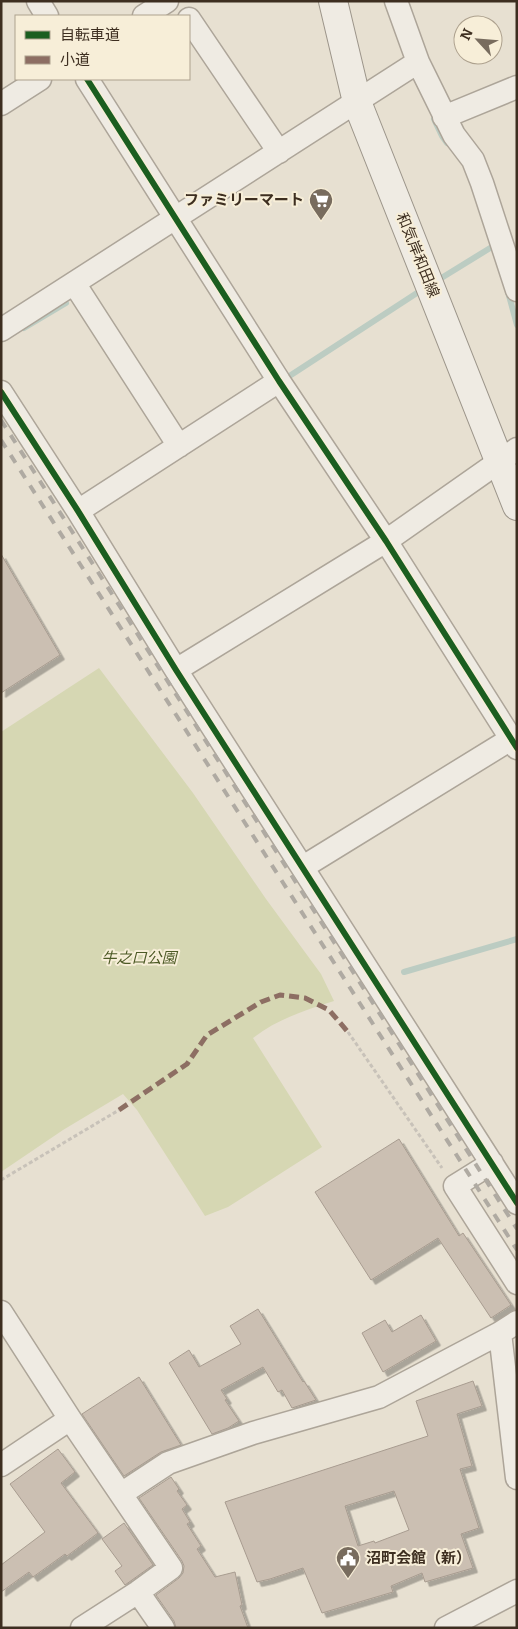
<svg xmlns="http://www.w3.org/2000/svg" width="518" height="1629" viewBox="0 0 518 1629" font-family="Bitter,'Noto Sans JP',serif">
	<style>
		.green { fill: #d6d7b3 }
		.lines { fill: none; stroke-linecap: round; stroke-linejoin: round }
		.stream { stroke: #bcccc2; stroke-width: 6 }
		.building { fill: #cbbfb2; stroke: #a89c90; fill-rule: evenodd; filter: url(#shadow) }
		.minor-casing { stroke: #ada599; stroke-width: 25 }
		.secondary-casing { stroke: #9c958a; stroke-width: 30 }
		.path { stroke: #c8c2b9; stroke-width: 3; stroke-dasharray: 4 2.5; stroke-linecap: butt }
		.minor { stroke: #efebe3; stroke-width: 22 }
		.secondary { stroke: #efebe3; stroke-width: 28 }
		.rail { stroke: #afaaa2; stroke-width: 4; stroke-dasharray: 9 9; stroke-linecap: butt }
		.quiet { stroke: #8d6e63; stroke-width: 5; stroke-dasharray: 10 5; stroke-linecap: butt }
		.cycleway-casing { stroke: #f7eed8; stroke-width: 9 }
		.cycleway { stroke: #1b5e20; stroke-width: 6 }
		.labels { text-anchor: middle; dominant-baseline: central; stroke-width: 4; stroke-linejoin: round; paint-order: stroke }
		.poi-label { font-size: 15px; font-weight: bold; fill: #3d2e20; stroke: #f7eed8; text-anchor: end }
		.street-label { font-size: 15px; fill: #3d2e20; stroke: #f7eed8 }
		.park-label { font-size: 15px; font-style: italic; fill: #4d5a26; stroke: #f7eed8 }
	</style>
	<defs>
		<filter id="shadow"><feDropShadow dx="4.5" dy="4.5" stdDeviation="0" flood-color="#0004"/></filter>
	</defs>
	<rect width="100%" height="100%" fill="#e7e0d1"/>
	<!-- green -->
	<path class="green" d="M99 668 193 793 266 899 321 974 334 1001C306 1010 277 1019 253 1038L322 1147 228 1207 205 1216 137 1110 123 1094 63 1130 1 1172V732Z"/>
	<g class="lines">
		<!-- stream -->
		<path class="stream" d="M434 119 442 136 447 143
			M443 277 495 245
			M508 292 517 325
			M24 328 66 303
			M291 375 420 291
			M404 972 517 939"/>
	</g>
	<!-- building -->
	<path class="building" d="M1 554 60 655 1 693Z
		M399 1139 459 1236 463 1233 511 1305 491 1318 438 1238 371 1280 315 1192Z
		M258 1309 303 1382 304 1381 316 1400 292 1408 282 1390 278 1392 263 1367 221 1390 227 1399 225 1400 239 1421 228 1428 212 1434 169 1363 189 1350 199 1367 241 1344 230 1326Z
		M421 1315 436 1341 383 1372 362 1333 385 1320 392 1332Z
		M139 1377 181 1445 161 1452 124 1476 82 1414Z
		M473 1381 482 1406 457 1414 472 1466 460 1469 479 1528 461 1534 473 1568 425 1582 422 1573 391 1586 393 1592 322 1613 303 1568 270 1579 257 1582 225 1502 428 1436 416 1401ZM394 1491 409 1530 375 1543 374 1541 358 1546 345 1506Z
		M58 1449 75 1472 61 1483 98 1533 67 1556 65 1554 33 1577 29 1572 1 1592V1565L45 1532 10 1484Z
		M171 1477 179 1489 177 1491 187 1505 182 1509 190 1522 187 1524 201 1546 197 1549 215 1577 235 1572 242 1605 240 1606 248 1628H176L174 1621 156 1595 179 1578 183 1573 184 1566 182 1561 139 1498Z
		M124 1523 153 1565 125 1585 115 1571 122 1566 102 1539Z"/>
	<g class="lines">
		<!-- minor casing -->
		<g class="minor-casing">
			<path id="minor" d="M38 1 47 16
				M396 1 418 62 454 135 473 160 482 183 517 290
				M144 16 167 1
				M189 19 279 152
				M87 79 279 381 386 541 517 748
				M1 104 40 79
				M444 117 517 87
				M74 283 179 446
				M1 330 418 62
				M1 392 78 511 176 670 517 1203
				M78 511 279 381
				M176 670 386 541 517 449
				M303 867 511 739
				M492 1163 455 1186 517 1283
				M1 1312 70 1419 171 1568 138 1592 82 1628
				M500 1333 517 1478
				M1 1465 70 1419
				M121 1494 168 1463 253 1433 379 1397 500 1333 517 1322
				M138 1592 163 1628
				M446 1628 517 1591"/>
		</g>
		<!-- secondary casing -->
		<g class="secondary-casing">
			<path id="secondary" d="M333 1 357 102 517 506"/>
		</g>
		<!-- path -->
		<path class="path" d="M348 1032 442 1168
			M1 1180 119 1110"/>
		<!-- minor -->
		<use href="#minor" class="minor"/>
		<!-- secondary -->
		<use href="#secondary" class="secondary"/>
		<!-- rail -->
		<path class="rail" d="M1 420 517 1229
			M1 440 517 1250"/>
		<!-- quiet -->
		<path class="quiet" d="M119 1110 187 1064 207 1035 261 1002 280 995 305 998 329 1010 348 1032"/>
		<!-- cycleway casing -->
		<g class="cycleway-casing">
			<path id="cycleway" d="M87 79 279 381 386 541 517 748
				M1 392 78 511 176 670 517 1203"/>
		</g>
		<!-- cycleway -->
		<use href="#cycleway" class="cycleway"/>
	</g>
	<!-- icons -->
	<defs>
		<g id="supermarket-pin" transform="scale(1.25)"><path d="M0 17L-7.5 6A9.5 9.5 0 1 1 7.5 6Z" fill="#786c5e" stroke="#f7eed8"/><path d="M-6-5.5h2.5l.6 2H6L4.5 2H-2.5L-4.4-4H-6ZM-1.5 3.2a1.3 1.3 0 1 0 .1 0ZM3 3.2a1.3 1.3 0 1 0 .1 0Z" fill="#fff"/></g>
		<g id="civic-pin" transform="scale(1.25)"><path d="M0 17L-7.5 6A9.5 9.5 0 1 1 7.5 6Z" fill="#786c5e" stroke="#f7eed8"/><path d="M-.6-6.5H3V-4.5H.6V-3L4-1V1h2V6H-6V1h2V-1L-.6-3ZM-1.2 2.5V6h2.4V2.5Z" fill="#fff"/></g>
	</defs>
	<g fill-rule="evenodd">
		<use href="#supermarket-pin" x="321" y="200"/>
		<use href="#civic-pin" x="348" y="1558"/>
	</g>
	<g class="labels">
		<!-- poi labels -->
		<g class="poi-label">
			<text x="304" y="200">ファミリーマート</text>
			<text x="366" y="1558" text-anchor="start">沼町会館（新）</text>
		</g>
		<!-- street labels -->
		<g class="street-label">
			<text transform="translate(418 255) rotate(68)">和気岸和田線</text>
		</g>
		<!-- park labels -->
		<g class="park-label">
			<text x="139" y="958">牛之口公園</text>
		</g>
	</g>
	<!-- border -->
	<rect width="518" height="1629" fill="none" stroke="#3d2e20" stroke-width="5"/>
	<!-- legend -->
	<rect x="15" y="15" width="175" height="65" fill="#f7eed8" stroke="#ada18e"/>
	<rect x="25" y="31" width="25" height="8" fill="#1b5e20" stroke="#ada18e"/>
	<text x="60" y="40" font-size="15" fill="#3d2e20">自転車道</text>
	<rect x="25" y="56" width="25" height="8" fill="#8d6e63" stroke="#ada18e"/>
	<text x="60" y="65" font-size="15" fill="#3d2e20">小道</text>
	<!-- north arrow -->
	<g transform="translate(478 40) rotate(296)"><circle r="24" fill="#f7eed8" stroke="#ada18e"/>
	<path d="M0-4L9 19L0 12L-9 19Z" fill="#786c5e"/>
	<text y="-8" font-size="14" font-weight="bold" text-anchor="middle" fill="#3d2e20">N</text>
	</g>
</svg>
